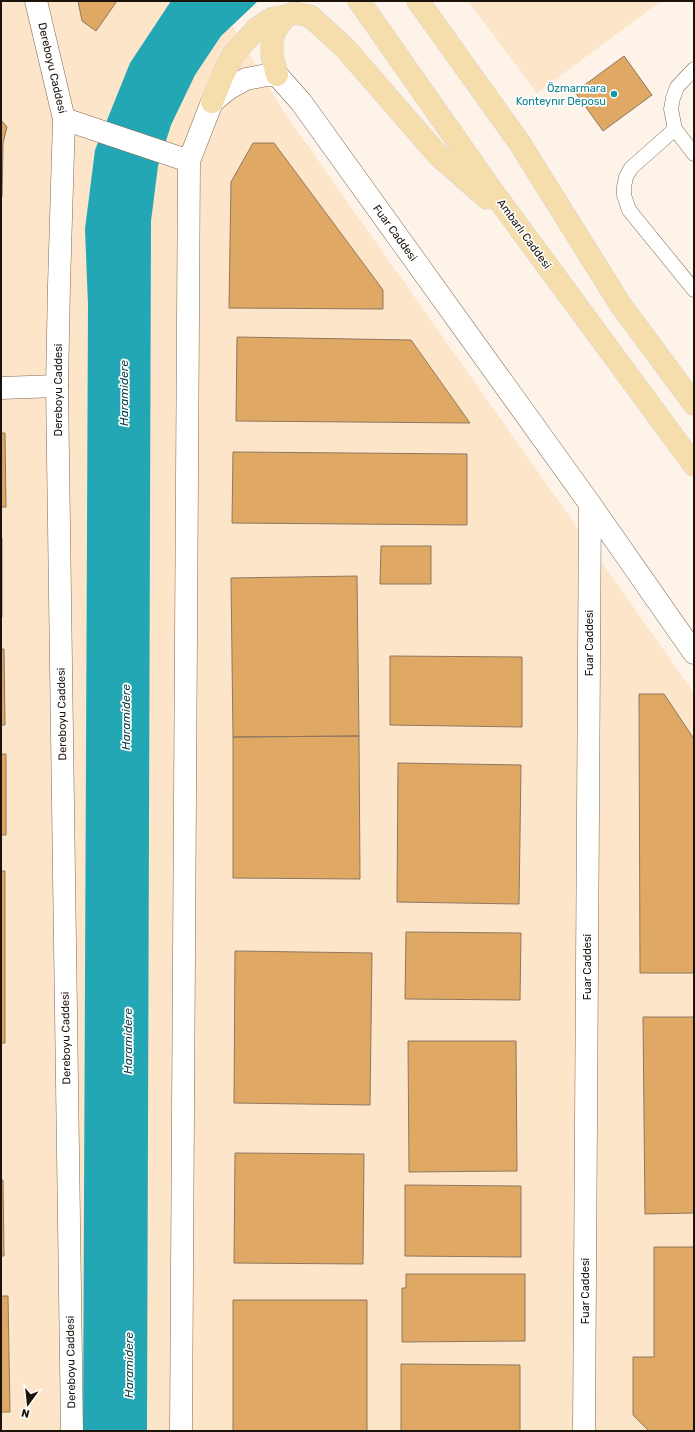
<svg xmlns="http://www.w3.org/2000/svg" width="695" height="1432" viewBox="0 0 695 1432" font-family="Rubik,sans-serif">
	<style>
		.built { fill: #fde5ca }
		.water { fill: #24a7b4 }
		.building { fill: #e0a865; stroke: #8e785f }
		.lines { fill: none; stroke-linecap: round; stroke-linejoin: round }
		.service-casing { stroke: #806a52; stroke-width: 15 }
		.minor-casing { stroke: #806a52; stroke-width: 23 }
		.tertiary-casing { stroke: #806a52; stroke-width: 23 }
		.primary-casing { stroke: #d6d4d3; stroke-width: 23 }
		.service { stroke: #fff; stroke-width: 14 }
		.minor { stroke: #fff; stroke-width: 22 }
		.tertiary { stroke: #fff; stroke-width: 22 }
		.primary { stroke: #f6ddac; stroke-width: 22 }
		.culture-dot { fill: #0f9aa8; stroke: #fff; stroke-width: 1.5 }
		.labels { text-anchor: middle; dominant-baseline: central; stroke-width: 3.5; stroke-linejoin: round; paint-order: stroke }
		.street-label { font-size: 11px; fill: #1b1209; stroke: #fff }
		.culture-label { font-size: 11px; fill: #0d838f; stroke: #fff; text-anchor: end }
		.water-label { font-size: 12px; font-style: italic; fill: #0a4248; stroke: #fff }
	</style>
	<rect width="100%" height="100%" fill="#fdf3e8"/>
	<!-- built -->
	<path class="built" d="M1 1H218L284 112 694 693V1431H1Z
		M468 1H661L537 93Z"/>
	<!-- water -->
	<path class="water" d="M171 1H258L221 36 195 75 171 125 158 166 151 221 147 1431H83L88 305 85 229 95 150 130 63Z"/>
	<!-- building -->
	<path class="building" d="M78 1H117L96 31 82 21Z
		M624 56 652 95 603 131 575 92Z
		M1 120 7 127 3 143 2 197H1Z
		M253 143H274L383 290V309L229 308 231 182Z
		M237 337 411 340 470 423 236 421Z
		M1 433H5L6 507H1Z
		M233 452 467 454V525L232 523Z
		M1 538H2V617H1Z
		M381 546H431V584H380Z
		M357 576 359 736 233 737 231 578Z
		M1 649H4L5 725H1Z
		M390 656 522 657V727L390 725Z
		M639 694H664L694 739V973H640Z
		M359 736 360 879 233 878V737Z
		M1 754H6V835H1Z
		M398 763 521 765 519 904 397 902Z
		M1 871H5V1043H1Z
		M406 932 521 933 520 1000 405 999Z
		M235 951 372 953 370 1105 234 1103Z
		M643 1017H694V1213L645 1214Z
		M408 1041H516L517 1171 409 1172Z
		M235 1153 364 1154 363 1264 234 1263Z
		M1 1180H3L4 1256H1Z
		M405 1185 521 1186V1257L405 1256Z
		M654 1247H694V1431H649L633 1415V1357H654Z
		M406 1274H525V1341L402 1342V1288H406Z
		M1 1296H8L10 1412H1Z
		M233 1300H367V1431H233Z
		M401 1364 520 1365V1431H401Z"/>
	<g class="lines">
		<!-- service casing -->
		<g class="service-casing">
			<path id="service" d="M694 69 677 87 673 98 671 109 675 129 694 154
				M675 129 631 168 626 177 624 187V195L629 210 694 290"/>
		</g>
		<!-- minor casing -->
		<g class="minor-casing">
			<path id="minor" d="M277 75 301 102 590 504 694 653
				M1 388 57 386
				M584 1431 590 504"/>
		</g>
		<!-- tertiary casing -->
		<g class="tertiary-casing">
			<path id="tertiary" d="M36 1 64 119 59 285 57 386 72 1431
				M64 119 189 161
				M181 1431 189 161 212 102 228 89 246 79 267 75H277"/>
		</g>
		<!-- primary casing -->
		<g class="primary-casing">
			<path id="primary" d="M359 1 493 192 694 465
				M418 1 519 142 620 304 694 404
				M277 75 272 56V40L276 29 286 16 294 13 310 16 345 48 438 155 487 198
				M212 102 223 75 233 55 256 29 273 18 286 16"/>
		</g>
		<!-- service -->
		<use href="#service" class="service"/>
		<!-- minor -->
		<use href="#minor" class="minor"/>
		<!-- tertiary -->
		<use href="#tertiary" class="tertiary"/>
		<!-- primary -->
		<use href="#primary" class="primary"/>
	</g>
	<!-- markers -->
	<circle class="culture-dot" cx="614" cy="94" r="4"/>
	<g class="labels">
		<!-- street labels -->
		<g class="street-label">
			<text transform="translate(52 68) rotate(77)">Dereboyu Caddesi</text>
			<text transform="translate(395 233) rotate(54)">Fuar Caddesi</text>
			<text transform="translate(524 234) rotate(54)">Ambarlı Caddesi</text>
			<text transform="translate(58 390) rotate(-90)">Dereboyu Caddesi</text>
			<text transform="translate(589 643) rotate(-90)">Fuar Caddesi</text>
			<text transform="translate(62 714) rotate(-91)">Dereboyu Caddesi</text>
			<text transform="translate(587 967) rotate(-90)">Fuar Caddesi</text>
			<text transform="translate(66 1038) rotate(-91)">Dereboyu Caddesi</text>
			<text transform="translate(585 1291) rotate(-90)">Fuar Caddesi</text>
			<text transform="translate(71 1362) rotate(-91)">Dereboyu Caddesi</text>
		</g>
		<!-- culture labels -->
		<g class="culture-label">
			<text x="606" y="88">Özmarmara<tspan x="606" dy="13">Konteynır Deposu</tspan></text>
		</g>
		<!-- water labels -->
		<g class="water-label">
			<text transform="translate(124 393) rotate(-90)">Haramidere</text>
			<text transform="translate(126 717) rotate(-90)">Haramidere</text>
			<text transform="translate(128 1041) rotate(-90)">Haramidere</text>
			<text transform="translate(129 1365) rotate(-90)">Haramidere</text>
		</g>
	</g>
	<!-- border -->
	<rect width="695" height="1432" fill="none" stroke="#1b1209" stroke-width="4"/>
	<!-- north arrow -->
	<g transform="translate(28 1404) rotate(195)" stroke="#ffffff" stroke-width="3" paint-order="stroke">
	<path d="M0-3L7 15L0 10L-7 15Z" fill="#1b1209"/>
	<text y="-6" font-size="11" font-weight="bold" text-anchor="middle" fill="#1b1209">N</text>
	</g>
</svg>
